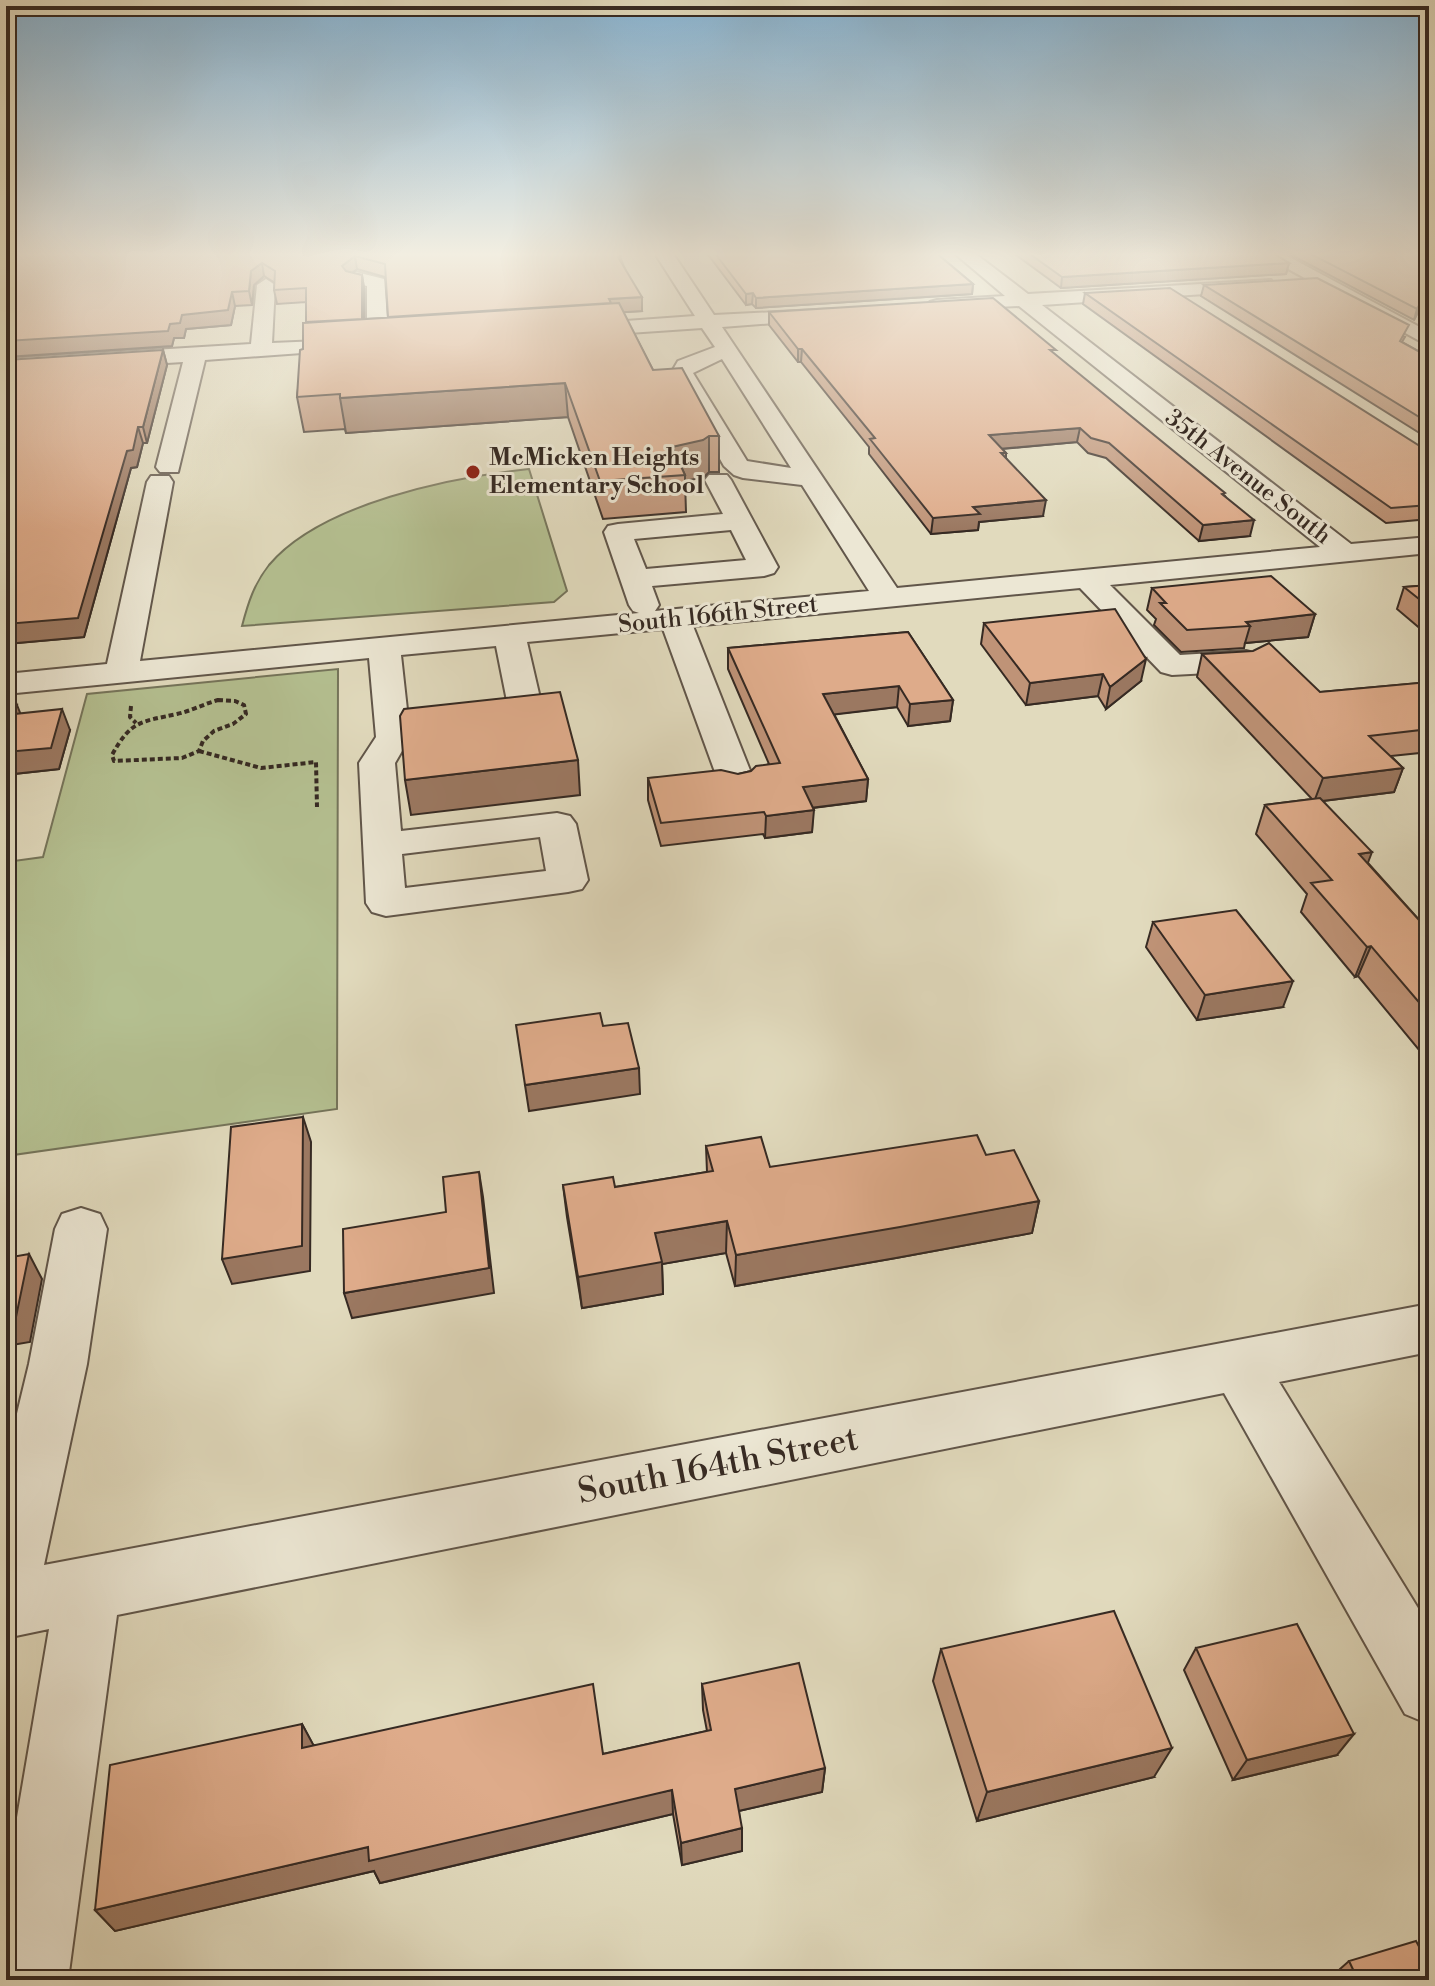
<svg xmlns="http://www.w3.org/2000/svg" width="1435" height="1986" viewBox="0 0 1435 1986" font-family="'Libre Bodoni',serif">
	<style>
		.green { fill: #b4bf90; stroke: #75745a; stroke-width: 2 }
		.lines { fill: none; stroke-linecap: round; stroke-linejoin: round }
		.minor-casing { stroke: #61564a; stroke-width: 4 }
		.path { stroke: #362a23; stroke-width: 4; stroke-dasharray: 5 3; stroke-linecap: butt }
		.minor { fill: #ece7d4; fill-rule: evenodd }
		.wall { fill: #bf9377; stroke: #362a23; stroke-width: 2; fill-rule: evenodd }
		.shaded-wall { fill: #9b7861; stroke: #362a23; stroke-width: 2 }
		.building { fill: #deab8a; stroke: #362a23; stroke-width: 2 }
		.poi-dot { fill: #8f2418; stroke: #ece7d4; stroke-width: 3 }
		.labels { text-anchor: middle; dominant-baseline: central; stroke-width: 6; stroke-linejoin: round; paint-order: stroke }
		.far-poi-label { font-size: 24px; font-weight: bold; fill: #362a23; stroke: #ece7d4; text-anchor: start }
		.far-street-label { font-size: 24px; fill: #362a23; stroke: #ece7d4 }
		.near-street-label { font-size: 34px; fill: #362a23; stroke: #ece7d4 }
	</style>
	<rect width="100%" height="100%" fill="#e1dabd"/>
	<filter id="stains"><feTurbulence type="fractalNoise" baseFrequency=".0025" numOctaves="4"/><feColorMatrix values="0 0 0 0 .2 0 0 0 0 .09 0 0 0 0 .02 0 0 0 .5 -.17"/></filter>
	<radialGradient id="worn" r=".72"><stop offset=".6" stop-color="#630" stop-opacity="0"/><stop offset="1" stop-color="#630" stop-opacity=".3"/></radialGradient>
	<!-- green -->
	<path class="green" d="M529 469 567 591 554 602 242 626C248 603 254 584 269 565 321 503 453 477 529 469Z
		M338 669 337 1109 6 1156V862L43 857 87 694Z"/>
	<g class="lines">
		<!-- minor casing -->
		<g class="minor-casing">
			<path id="minor" d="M654 252H672L714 315 836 309 839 313 829 319 722 327 897 588 1320 547 1019 306 930 310 927 306 930 302 937 300 1005 296 953 252H973L1028 294 1271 280 1273 284 1264 290 1042 305 1351 544 1429 537V553L1110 585 1180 655 1246 651 1257 654 1262 661 1257 668 1246 671 1172 675 1161 672 1080 588 693 626 755 783 750 791 737 794 724 791 719 783 663 629 527 642 543 711 538 718 526 721 514 718 509 711 496 646 401 655 410 737 395 763 401 831 557 813 570 816 576 824 588 880 582 889 568 892 386 916 372 912 366 903 359 763 376 737 369 658 6 694V674L107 664 147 482 151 476H169L173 482 140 661 639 613 633 611 629 605 604 532 608 526 618 524 723 514 705 480 709 475H727L731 480 778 567 774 573 764 576 652 586 659 605 655 611 869 591 802 485 743 478 734 475 724 466 671 373 678 361 715 347 702 328 570 337 560 331 570 325 695 316ZM722 359 791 468 747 461 693 373ZM731 530 746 560 646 569 634 539ZM540 837 546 871 405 888 402 854Z
				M1257 252H1280L1429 332V346Z
				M356 272 384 279 386 283 388 343 384 347 205 360 178 472H160L156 467 183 362 6 373V359L251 344 257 285 266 279 275 285 272 343 367 339V286L349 282 347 278Z
				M81 1208 100 1214 107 1229 87 1364 44 1565 1429 1304V1352L1279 1382 1429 1626V1724L1405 1714 1224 1393 117 1615 68 1980H6V1882L49 1629 6 1638V1459L29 1364 55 1229 62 1214Z"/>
		</g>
		<!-- path -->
		<path class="path" d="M218 700 235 701 244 705 246 714 233 724 214 731 203 741 199 751 182 758 114 761 112 755C131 720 141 722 177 714 191 711 204 704 218 700Z
			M131 706 130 717 136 723
			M199 751 261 768 316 762 317 807"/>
		<!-- minor -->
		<use href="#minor" class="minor"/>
	</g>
	<!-- wall -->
	<path class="wall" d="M6 252H618L642 311 623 312 653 370 719 436V472H709L704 477 685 481 686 512 603 519 568 417 346 433 345 429 304 432 297 397 306 323V302L277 304 274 290 275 283 264 276 254 285 252 305 235 306 231 325 186 329 184 338H174L172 346 6 357ZM357 269 385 277 388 318 364 319V288L362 275 352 273Z
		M706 252H935L973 284 972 294 756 308 752 304 746 305Z
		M1012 252H1271L1289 263 1286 274 1061 288Z
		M1286 252H1429V305L1423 302 1414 320Z
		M1204 285 1405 337 1402 342 1429 357V439L1201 296Z
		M1085 293 1423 448 1429 449V519L1386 523 1083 304Z
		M769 312 1055 355 1225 496 1250 536 1199 541 1106 458 1088 453 1077 442 1002 449 1006 453V458L1043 516 979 522 978 530 931 534 869 454V447L801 362H798L769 325Z
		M163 350 167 365 147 443H143L137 467 131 468 84 637 6 644Z
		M1429 585V636L1397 609 1404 587Z
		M1152 588 1315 614 1308 637 1245 643 1244 648 1181 652 1154 625 1156 619 1147 610Z
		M984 623 1141 681 1106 709 1098 696 1026 705 981 644Z
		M908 632 953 700 950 721 908 726 897 707 834 714 868 779 866 801 813 808 812 832 765 838 763 834 661 846 648 800V778L738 774 751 771 769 764 728 669V648Z
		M1202 654 1320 692 1429 682V752L1391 756 1403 768 1394 792 1323 801 1368 863 1429 931V1062L1358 976 1355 977 1301 912 1307 894 1256 834 1265 805 1312 799 1197 677Z
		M6 706 21 714 70 730 59 769 14 774 12 781H6Z
		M1153 922 1283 1007 1197 1020 1146 947Z
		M706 1146 770 1167 986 1155 1039 1201 1032 1233 896 1258 735 1286 726 1253 662 1264 663 1294 582 1308 567 1217 563 1185 615 1187 707 1172Z
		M1196 1648 1337 1755 1233 1780 1184 1670Z
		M941 1649 1154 1777 977 1821 933 1681Z
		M702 1684 825 1768 822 1792 739 1811 742 1851 682 1865 673 1814 380 1883 374 1871 115 1931 95 1910 302 1724 313 1745 603 1754 707 1731 703 1710Z
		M1349 1961 1429 1980H1345L1340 1969Z"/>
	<!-- shaded-wall -->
	<path class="shaded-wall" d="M355 256 357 269 344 279 342 266Z
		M262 263 264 276 254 285 252 305 249 291 251 271Z
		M1289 263 1286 274 1061 288 1062 277Z
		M362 275 364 288V333L309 337Z
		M973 284 972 294 756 308V298Z
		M1427 291 1423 302 1414 320 1417 309Z
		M232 292 235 306 231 325 186 329 184 338H174L172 346 6 357V341L170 324 182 315Z
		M753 293 752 304 746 305V294Z
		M642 297V311L612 313 609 299Z
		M798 349H802L801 362H798Z
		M163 350 167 365 147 443 143 427Z
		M565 383 568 417 346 433 340 398Z
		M138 427 143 443 137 467 131 468 84 637 6 644V624L127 451Z
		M1080 428 1077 442 987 450 989 435Z
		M709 436V472L704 477 685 481V475L672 447Z
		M1046 500 1043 516 979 522 978 530 931 534 933 518 973 507Z
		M1254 520 1250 536 1199 541 1203 525Z
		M1315 614 1308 637 1245 643 1250 626 1246 622Z
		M1146 659 1141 681 1106 709 1110 687Z
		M1103 674 1098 696 1026 705 1030 683Z
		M899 686 897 707 821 716 823 694Z
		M953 700 950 721 908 726 910 704Z
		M17 705 25 725 14 714Z
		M62 709 70 730 59 769 14 774 12 781 6 766V752Z
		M578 760 580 795 411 815 405 780Z
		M1403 768 1394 792 1314 802 1323 778Z
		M868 779 866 801 802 809 803 787Z
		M814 810 812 832 765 838 766 816Z
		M1372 852 1361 881 1359 854Z
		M1371 946 1358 976 1355 977 1367 947Z
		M1293 981 1283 1007 1197 1020 1205 995Z
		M639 1068 640 1094 529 1111 525 1085Z
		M303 1117 311 1142 310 1271 232 1284 222 1259Z
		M479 1172 483 1197 494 1293 352 1318 344 1293 489 1268Z
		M1039 1201 1032 1233 896 1258 735 1286 736 1255Z
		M727 1221 726 1253 662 1264 663 1294 582 1308 578 1277 655 1233Z
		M29 1254 42 1279 30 1342 6 1346V1319Z
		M302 1724 315 1748H302Z
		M1354 1734 1337 1755 1233 1780 1247 1760Z
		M1172 1748 1154 1777 977 1821 987 1792Z
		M825 1768 822 1792 734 1812 735 1789Z
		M672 1790 673 1814 380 1883 374 1871 115 1931 95 1910 368 1847Z
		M742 1828V1851L682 1865 681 1843Z"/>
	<!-- building -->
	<path class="building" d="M6 252H618L621 256 618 257 642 297 609 299 611 303 388 317 385 264 355 256 342 266 346 271 362 275V319L306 322V288L274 290 275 271 262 263 251 271 249 291 232 292 228 310 182 315 180 323 170 324 168 331 6 341Z
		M714 252H935L973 284 756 298 753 293 746 294Z
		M1027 252H1271L1289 263 1062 277Z
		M1307 252H1429V293L1427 291 1417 309Z
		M1317 278 1409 325 1400 341 1429 357V423L1204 285Z
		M1170 288 1423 448 1429 449V505L1391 508 1085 293Z
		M993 298 1056 350H1050L1225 493 1222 494 1254 520 1203 525 1109 443 1091 438 1080 428 989 435 1006 453H1001L1046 500 973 507 980 514 933 518 870 439 875 438 802 349H798L769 312Z
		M619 303 653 370 682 368 719 436H709L703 440 672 447 685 475 600 481 565 383 340 398V394L297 397 300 350 303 349V323Z
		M163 350 143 427H138L133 450 127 451 78 618 6 624V360Z
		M1271 576 1315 614 1246 622 1250 626 1187 630 1160 603H1166L1152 588Z
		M1429 585V607L1404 587Z
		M1115 609 1146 659 1110 687 1103 674 1030 683 984 623Z
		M908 632 953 700 910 704 899 686 823 694 868 779 803 787 814 810 766 816 764 812 661 823 648 778 721 770 738 774 751 771 756 766 780 763 728 648Z
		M1269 643 1320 692 1429 682V729L1369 736 1403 768 1323 778 1202 654 1253 651Z
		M560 692 578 760 405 780 400 716 404 709Z
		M17 705 14 714 62 709 51 748 6 752V706Z
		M1320 798 1372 852 1359 854 1429 931V1014L1371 946 1367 947 1311 883 1332 880 1265 805Z
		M1236 910 1293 981 1205 995 1153 922Z
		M600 1013 603 1026 628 1023 639 1068 525 1085 516 1025Z
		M303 1117 302 1246 222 1259 231 1127Z
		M977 1135 986 1155 1014 1150 1039 1201 900 1227 736 1255 727 1221 655 1233 662 1262 578 1277 563 1185 613 1177 615 1187 713 1171 706 1146 761 1137 770 1167Z
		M479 1172 489 1268 344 1293 343 1229 446 1212 443 1177Z
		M29 1254 16 1317 6 1319V1258Z
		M1114 1611 1172 1748 987 1792 941 1649Z
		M1297 1624 1354 1734 1247 1760 1196 1648Z
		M799 1663 825 1768 735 1789 742 1828 681 1843 672 1790 369 1861 368 1847 95 1910 110 1765 302 1724V1748L593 1684 603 1754 711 1730 702 1684Z
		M1416 1941 1429 1965V1980H1358L1349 1961Z"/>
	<!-- sky -->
	<linearGradient id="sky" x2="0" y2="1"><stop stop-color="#88b6d6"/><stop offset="0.48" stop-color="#f2eee1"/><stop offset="1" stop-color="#f2eee1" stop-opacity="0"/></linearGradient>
	<rect width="1435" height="530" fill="url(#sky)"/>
	<!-- markers -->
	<circle class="poi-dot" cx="473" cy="472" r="8"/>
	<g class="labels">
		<!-- far-poi labels -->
		<g class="far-poi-label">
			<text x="489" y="458">McMicken Heights<tspan x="489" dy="28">Elementary School</tspan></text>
		</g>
		<!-- far-street labels -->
		<g class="far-street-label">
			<text transform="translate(1248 477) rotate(38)">35th Avenue South</text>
			<text transform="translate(718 615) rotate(-6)">South 166th Street</text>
		</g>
		<!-- near-street labels -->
		<g class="near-street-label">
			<text transform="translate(718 1466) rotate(-11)">South 164th Street</text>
		</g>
	</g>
	<!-- margin -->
	<rect width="1435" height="1986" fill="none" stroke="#e1dabd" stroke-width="32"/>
	<rect x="8" y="8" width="1419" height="1970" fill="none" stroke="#362a23" stroke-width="4"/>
	<rect x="16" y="16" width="1403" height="1954" fill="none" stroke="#362a23" stroke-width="2"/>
	<rect width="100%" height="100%" filter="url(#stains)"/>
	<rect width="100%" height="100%" fill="url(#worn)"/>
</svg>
